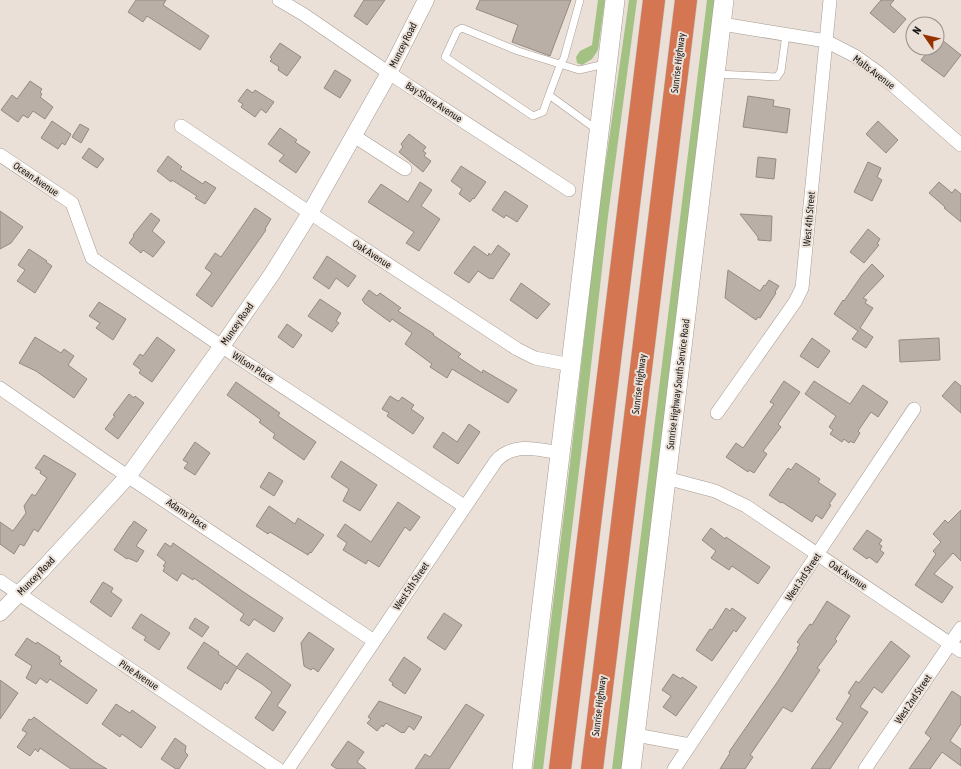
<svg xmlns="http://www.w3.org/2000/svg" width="961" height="769" viewBox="0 0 961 769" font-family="'Asap Condensed',sans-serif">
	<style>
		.green { fill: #a2c183 }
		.building { fill: #b9afa7; stroke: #948a82 }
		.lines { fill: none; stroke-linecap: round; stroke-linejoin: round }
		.service-casing { stroke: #a59b93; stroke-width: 8 }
		.minor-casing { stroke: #a59b93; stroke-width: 14 }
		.tertiary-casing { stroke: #a59b93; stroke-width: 17 }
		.secondary-casing { stroke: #a59b93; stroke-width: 20 }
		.motorway-casing { stroke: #c3c3c2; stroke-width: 23 }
		.service { stroke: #fff; stroke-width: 7 }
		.minor { stroke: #fff; stroke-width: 13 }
		.tertiary { stroke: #fff; stroke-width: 16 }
		.secondary { stroke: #fff; stroke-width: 19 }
		.motorway { stroke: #d57652; stroke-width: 22 }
		.labels { text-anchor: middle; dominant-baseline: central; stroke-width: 4; stroke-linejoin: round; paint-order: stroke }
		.street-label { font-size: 10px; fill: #1a1714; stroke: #eae0d7 }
	</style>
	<rect width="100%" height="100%" fill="#eae0d7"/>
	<!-- green -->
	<path class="green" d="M598 0H605L598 50 592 59 582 65 577 63 576 57 580 51 592 45Z
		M629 0H637L608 216 581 454 543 769H533L571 455 598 216Z
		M707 0H716L624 769H612Z"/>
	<!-- building -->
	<path class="building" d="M136 0H166L163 5 209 36 200 50 147 16 143 22 128 12Z
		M364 0H385L367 25 354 16Z
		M480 0H571L550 56 512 42 518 25 476 9Z
		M881 0H894L890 5 906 19 894 33 870 13Z
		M937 36 961 55 944 77 921 60 931 48H937Z
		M280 43 301 57 287 76 278 70 279 67 270 61 272 59 270 57Z
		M335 70 351 80 340 98 324 88Z
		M30 81 42 89 40 92 42 94 40 97 53 107 45 119 33 111 28 118 23 115 18 122 1 110 12 95 17 99Z
		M247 89 253 93 255 90 274 102 266 113 261 109 255 117 241 107 243 104 238 101Z
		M748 96 774 100 773 106 790 109 787 133 743 127Z
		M52 121 71 134 65 145 62 143 58 149 41 138Z
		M878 121 898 140 886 153 866 134Z
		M80 124 89 129 81 143 72 137Z
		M280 128 297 140 295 142 310 152 296 173 279 161 284 155 268 144Z
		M409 134 426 147 423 151 426 153 424 156 431 161 423 172 399 152 403 147 401 144Z
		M89 148 104 159 97 168 82 158Z
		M168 156 182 167 180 169 203 184 205 181 216 188 205 204 195 198 197 196 172 180 171 182 157 171Z
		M758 157 776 159 774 179 756 177Z
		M868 162 881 168 877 177 882 180 872 201 854 192Z
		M461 166 486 182 474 199 473 198 470 202 459 194 462 189 451 181Z
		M420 182 432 190 421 206 440 219 419 251 406 243 414 232 368 202 381 184 408 202Z
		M939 182 952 193 955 189 961 194V222L944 208 945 207 929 193Z
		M505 191 528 206 517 222 506 215 504 218 492 210Z
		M255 208 271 219 265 229 266 230 212 307 196 295 212 273 205 268 215 253 221 257Z
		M0 211 23 227 11 243 0 249Z
		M151 213 160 220 152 231 165 242 153 257 143 250 141 253 129 243 134 236 133 235Z
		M740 214 772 216 771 241 758 240V237Z
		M868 229 880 239 877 244 879 245 864 263 850 252Z
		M498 245 510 254 493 279 491 278 490 279 478 271 469 283 454 273 474 246 488 256 489 253 491 255Z
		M29 249 47 261 46 262 52 266 35 293 17 281 25 270 18 265Z
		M327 256 356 276 348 287 336 278 329 289 313 278Z
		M872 264 884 276 863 298 867 300 865 303 873 308 860 328 873 337 866 348 852 339 858 331 834 314 843 300 844 301 862 275Z
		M728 270 760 291 764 285 765 286 769 280 779 286 775 292 776 293 760 318 758 317 756 320 725 298Z
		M521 283 550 304 537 319 510 300Z
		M369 290 377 296 380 293 401 308 398 311 434 334 433 335 461 354 458 357 482 373 483 370 517 390 508 403 452 369 447 378 430 367 432 364 405 344 412 333 392 319 390 322 364 303V302L362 300Z
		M320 299 341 313 336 321 339 323 332 332 308 316Z
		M99 302 126 319 113 340 96 328 100 323 89 316Z
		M287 324 302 335 293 348 278 337Z
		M35 337 61 353 64 349 74 356 68 365 87 379 74 398 36 371 19 363Z
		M157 337 175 350 152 382 139 373 141 370 133 364 140 354 143 356Z
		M812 338 830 351 818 368 800 356Z
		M939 338 940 360 900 362 899 340Z
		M784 381 800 392 778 424 781 427 763 451 767 454 754 473 749 470 748 472 726 457 736 443 743 448 774 404 770 402Z
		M814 381 850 404 863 385 888 402 878 417 871 412 858 431 860 433 854 443 850 441 849 443 844 439 842 442 830 434 833 430 829 427 836 416 805 394Z
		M955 381 961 386V413L942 396Z
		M236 382 280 413 278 416 316 442 304 460 273 438 275 434 259 422 261 420 227 395Z
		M129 394 134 398 135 396 144 403 118 439 105 429 115 416 113 415Z
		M390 396 398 401 400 400 402 397 414 405 411 409 424 418 413 434 387 416 389 413 382 409Z
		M469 424 480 432 458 464 433 447 443 432 457 442Z
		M195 442 210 453 195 475 184 468 188 463 183 460Z
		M44 455 76 474 38 532 34 529 24 546 20 544 14 554 0 544V522L13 531 26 513 24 506 32 494 35 496 47 478 40 473 41 471 35 468Z
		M341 461 377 485 360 511 343 501 349 489 331 477Z
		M796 463 820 479 818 482 836 494 829 504 831 505 822 519 816 515 812 522 782 502 781 503 769 495 788 468 791 470Z
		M269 472 283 481 274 496 260 487Z
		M398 502 420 517 410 531 405 527 379 567 368 560 366 564 343 550 347 543 337 536 345 524 371 542Z
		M269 506 295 524 298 518 324 535 311 553 310 552 308 555 270 532 268 534 256 526Z
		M961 510V561L953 553 934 574 953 587 942 603 915 585 936 554 933 551 941 542 933 534 945 520 948 523Z
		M134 521 147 530 136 546 144 551 137 562 128 558 127 559 114 550 130 526H131Z
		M711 528 725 539 726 537 770 567 758 584 732 566 729 570 711 558 716 551 702 540Z
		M867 530 882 540 879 544 882 546 880 550 884 553 877 563 869 557 867 559 853 549Z
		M165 543 171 547 173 543 245 593 283 618 274 632 254 619 249 626 240 620 244 614 194 578 193 580 182 573 177 581 163 571 165 567 163 566 166 562 157 555Z
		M103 582 113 588 111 592 122 600 111 617 90 602Z
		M827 601 850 616 835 639 837 641 817 668 820 670 792 712 783 707 750 755 753 757 745 769H720L730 753 729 752 778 681 798 650 797 648 800 644 797 642 810 624 812 625Z
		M726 608 730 611 732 608 746 618 736 632 734 630 712 661 696 650 710 629 712 630Z
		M444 613 462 625 445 650 427 638Z
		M141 614 170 633 159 650 144 640 146 637 132 628Z
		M195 618 209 627 202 637 189 628Z
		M309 632 334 649 318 672 313 668 311 670 304 666 301 643Z
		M27 638 36 644 37 642 60 657 59 659 62 661 59 664 97 690 87 704 50 679 47 683 40 678 36 684 26 678 32 666 15 655Z
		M891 641 910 656 882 693 874 687 860 707 868 712 830 769H811L843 723 836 719 851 695 848 693 856 681 859 683Z
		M204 642 219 652 218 654 237 667 247 653 291 685 277 706 286 712 273 731 255 718 272 692 262 684 237 668 227 684 225 682 221 690 187 668Z
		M404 657 421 669 405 694 392 685 393 683 389 680Z
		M673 674 681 679 682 677 697 687 676 716 663 707 671 696 662 690Z
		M0 680 18 693 0 719Z
		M952 691 961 697V724L950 741 961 749V766L942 752 930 769H909L931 738 925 733Z
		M379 701 422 717 414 730 409 726 404 733 403 732 402 733 386 723 383 727 382 725 377 731 367 723 371 719 368 717Z
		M116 704 130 713 132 710 156 727 141 748 122 734 120 737 102 724Z
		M466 704 484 715 449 769H415L425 754 430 757Z
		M34 717 95 762 107 769H71L40 748 38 752 35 749 30 756 17 747 27 733 22 730 29 719 31 720Z
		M175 738 186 746 185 752 188 755 179 769H176L161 759Z
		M348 741 364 752 357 762 366 769H337L331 765Z"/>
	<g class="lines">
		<!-- service casing -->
		<g class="service-casing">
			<path id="service" d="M580 0 564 58 561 63 549 95 597 130
				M716 74 777 77 781 71 786 34
				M549 95 543 112 533 116 445 57 457 31 462 28 518 51 579 70 605 64"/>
		</g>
		<!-- minor casing -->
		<g class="minor-casing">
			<path id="minor" d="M279 0 303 14 389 73 569 190
				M722 24 826 41 855 56 879 73 961 145
				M181 126 310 213 517 349 535 358 571 365
				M354 136 405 169
				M0 155 72 203 92 258 236 356 464 506
				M0 388 105 461 374 641
				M717 413 795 302 802 288 830 0
				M666 478 715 491 746 506 961 651
				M0 581 278 769
				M636 735 690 745
				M288 769 496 461C513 442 538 449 560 453
				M674 769 914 409
				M865 769 961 628"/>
		</g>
		<!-- tertiary casing -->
		<g class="tertiary-casing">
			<path id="tertiary" d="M0 613 41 571 129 475 222 346 272 274 310 213 389 73 426 0"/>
		</g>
		<!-- secondary casing -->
		<g class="secondary-casing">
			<path id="secondary" d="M522 769 615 0
				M631 769 724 0"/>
		</g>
		<!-- motorway casing -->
		<g class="motorway-casing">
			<path id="motorway" d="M560 769 654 0
				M592 769 686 0"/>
		</g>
		<!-- service -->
		<use href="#service" class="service"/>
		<!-- minor -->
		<use href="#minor" class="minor"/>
		<!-- tertiary -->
		<use href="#tertiary" class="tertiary"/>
		<!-- secondary -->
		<use href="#secondary" class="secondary"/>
		<!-- motorway -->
		<use href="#motorway" class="motorway"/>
	</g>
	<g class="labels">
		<!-- street labels -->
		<g class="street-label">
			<text transform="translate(403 45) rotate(-63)">Muncey Road</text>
			<text transform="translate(678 63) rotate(-83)">Sunrise Highway</text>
			<text transform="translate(874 72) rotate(37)">Malts Avenue</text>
			<text transform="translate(434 102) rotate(33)">Bay Shore Avenue</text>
			<text transform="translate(36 179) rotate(34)">Ocean Avenue</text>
			<text transform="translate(809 219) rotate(-85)">West 4th Street</text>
			<text transform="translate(372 254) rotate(33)">Oak Avenue</text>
			<text transform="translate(237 324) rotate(-55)">Muncey Road</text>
			<text transform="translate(253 367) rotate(33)">Wilson Place</text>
			<text transform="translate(639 384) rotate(-83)">Sunrise Highway</text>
			<text transform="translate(678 384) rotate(-83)">Sunrise Highway South Service Road</text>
			<text transform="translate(187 514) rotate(34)">Adams Place</text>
			<text transform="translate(848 575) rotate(34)">Oak Avenue</text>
			<text transform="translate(36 576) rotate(-46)">Muncey Road</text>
			<text transform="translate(803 577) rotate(-56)">West 3rd Street</text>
			<text transform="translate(411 586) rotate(-56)">West 5th Street</text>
			<text transform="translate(139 675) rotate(34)">Pine Avenue</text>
			<text transform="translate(913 699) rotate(-56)">West 2nd Street</text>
			<text transform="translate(599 706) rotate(-83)">Sunrise Highway</text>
		</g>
	</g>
	<!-- north arrow -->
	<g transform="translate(925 36) rotate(304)"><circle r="19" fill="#eae0d7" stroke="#979089"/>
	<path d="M0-3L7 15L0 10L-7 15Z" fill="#963200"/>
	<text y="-6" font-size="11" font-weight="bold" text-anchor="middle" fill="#1a1714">N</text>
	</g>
</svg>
